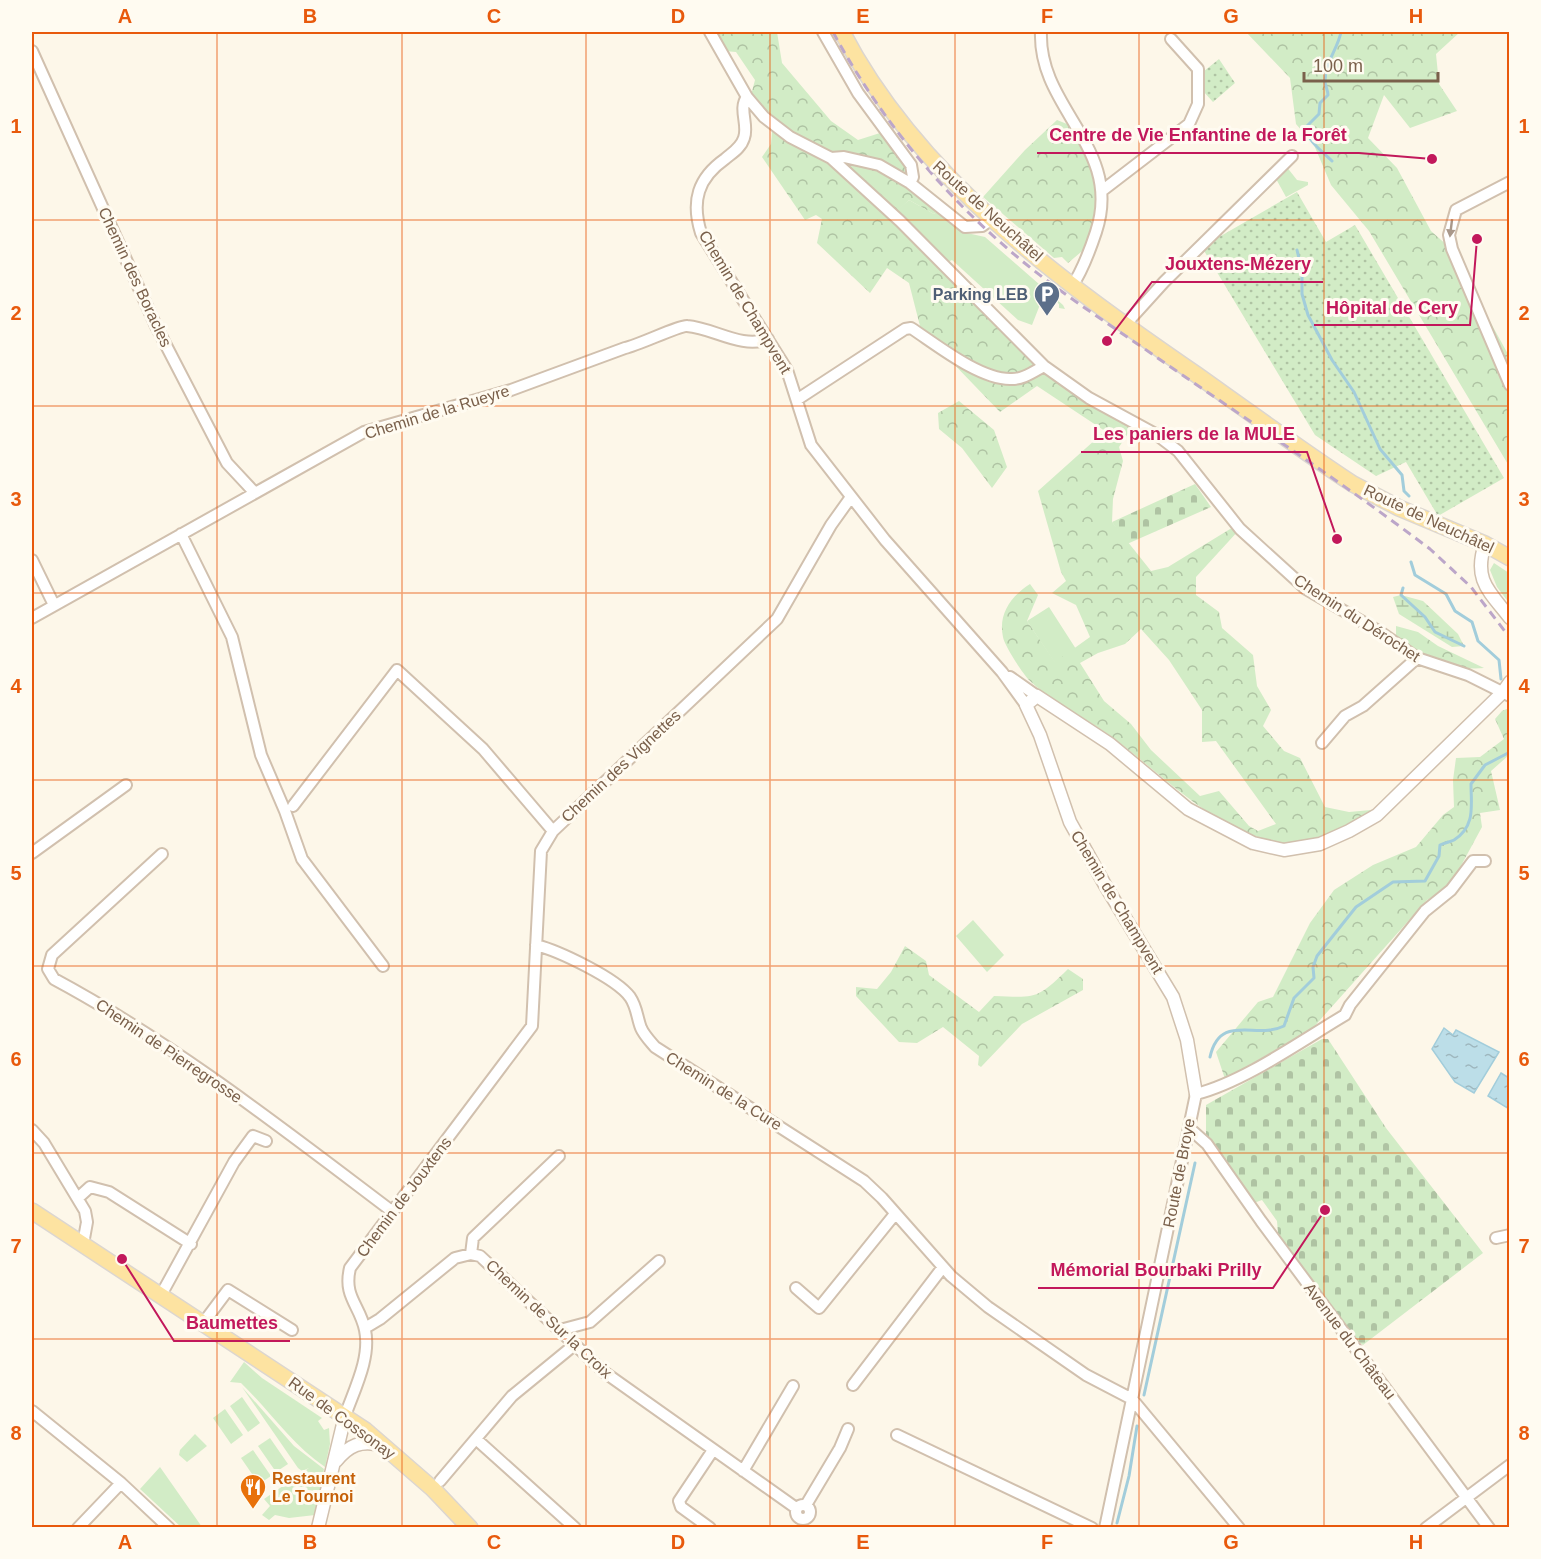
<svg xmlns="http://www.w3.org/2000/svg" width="1541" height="1559" viewBox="0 0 1541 1559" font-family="Helvetica,sans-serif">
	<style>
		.grass { fill: #d2ecc6 }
		.forest { fill: url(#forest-crowns); fill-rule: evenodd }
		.wetland { fill: url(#wetland-marsh) }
		.cemetery { fill: url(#cemetery-stones) }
		.garden { fill: url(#garden-dots) }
		.water { fill: url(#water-ripples); stroke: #a2cddb; stroke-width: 1.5 }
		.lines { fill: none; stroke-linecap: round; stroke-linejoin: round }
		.stream { stroke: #a2cddb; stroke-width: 3 }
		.minor-casing { stroke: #d1c0ae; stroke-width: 14 }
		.tertiary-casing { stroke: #d1c0ae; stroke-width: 15 }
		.primary-casing { stroke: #dcd6d0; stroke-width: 18 }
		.minor { stroke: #fff; stroke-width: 10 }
		.tertiary { stroke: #fff; stroke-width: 12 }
		.primary { stroke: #fde3a1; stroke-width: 15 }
		.rail { stroke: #bca6c9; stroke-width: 3; stroke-dasharray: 9 6; stroke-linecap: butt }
		.oneway { fill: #a9988a }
		.grid { fill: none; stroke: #e8590c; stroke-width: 1.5; stroke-opacity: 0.55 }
		.labels { text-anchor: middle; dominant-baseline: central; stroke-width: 6; stroke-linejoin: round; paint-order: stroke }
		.street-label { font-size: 16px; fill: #7a604b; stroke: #fffbf1 }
		.service-label { font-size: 16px; font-weight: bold; fill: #4e5e75; stroke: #fffbf1; text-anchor: end }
		.food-label { font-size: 16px; font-weight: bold; fill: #c56008; stroke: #fffbf1; text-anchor: start }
		.leader { fill: none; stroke: #c2185b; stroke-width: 2 }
		.callout-dot { fill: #c2185b; stroke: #fffbf1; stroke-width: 2 }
		.callout-label { font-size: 18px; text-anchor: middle; font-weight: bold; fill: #c2185b; stroke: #fffbf1; stroke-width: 6; stroke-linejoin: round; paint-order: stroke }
		.neatline { fill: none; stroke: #e8590c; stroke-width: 2 }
		.grid-label { font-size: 20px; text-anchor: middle; font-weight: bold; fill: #e8590c }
	</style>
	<defs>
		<pattern id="forest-crowns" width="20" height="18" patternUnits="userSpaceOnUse" patternTransform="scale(1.5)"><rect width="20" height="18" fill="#d2ecc6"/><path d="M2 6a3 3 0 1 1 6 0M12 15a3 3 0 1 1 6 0" fill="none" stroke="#afc3a3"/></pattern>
		<pattern id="wetland-marsh" width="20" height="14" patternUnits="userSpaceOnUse" patternTransform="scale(1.5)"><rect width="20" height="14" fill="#d2ecc6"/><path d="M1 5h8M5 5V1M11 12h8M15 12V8" fill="none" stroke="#afc3a3"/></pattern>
		<pattern id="cemetery-stones" width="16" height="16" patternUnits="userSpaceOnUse" patternTransform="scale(1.5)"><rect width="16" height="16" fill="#d2ecc6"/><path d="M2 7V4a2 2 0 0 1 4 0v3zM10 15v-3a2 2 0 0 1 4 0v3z" fill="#afc3a3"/></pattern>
		<pattern id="garden-dots" width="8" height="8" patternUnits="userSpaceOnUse" patternTransform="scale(1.5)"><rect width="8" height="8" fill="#d2ecc6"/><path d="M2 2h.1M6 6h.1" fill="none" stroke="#afc3a3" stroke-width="1.8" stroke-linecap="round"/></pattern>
		<pattern id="water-ripples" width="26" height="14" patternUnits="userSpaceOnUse" patternTransform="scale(1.5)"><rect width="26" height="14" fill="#bcdee8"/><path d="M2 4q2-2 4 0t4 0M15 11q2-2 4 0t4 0" fill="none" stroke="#9eb7be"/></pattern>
	</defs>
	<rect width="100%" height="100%" fill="#fdf7e9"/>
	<!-- grass -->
	<path class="grass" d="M1286 166 1297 180 1308 182V185L1286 197 1275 177Z
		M909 200 934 214 937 211 967 233 985 237 1063 305 1065 309 1059 308V304L1045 292 1032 325 1018 320 952 260 948 262 896 211Z
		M1494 563 1509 573V603L1497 587 1490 570Z
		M1049 607 1076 649 1055 663 1027 621Z
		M973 920 1004 955 987 972 956 936Z
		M244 1362 262 1378 322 1418 318 1421 324 1430 329 1428 330 1444 325 1467C291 1444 270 1411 241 1383L230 1382Z
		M242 1387 294 1446 324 1469 315 1515 289 1518 275 1515 269 1520 262 1515 270 1506 264 1499 309 1468 302 1471 298 1468Z
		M242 1397 260 1423 248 1432 230 1406Z
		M225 1409 243 1435 231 1444 213 1418Z
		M195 1434 207 1446 187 1462 179 1455 180 1450Z
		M270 1438 288 1464 276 1472 258 1446Z
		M253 1450 271 1476 259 1484 241 1458Z
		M160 1467 202 1527H181L140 1489Z"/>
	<!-- forest -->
	<path class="forest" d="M716 32H777L782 63 831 121 858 140 880 133 905 159 910 184 937 211 934 214 909 200 891 217 1043 372 1131 429 1119 447 1123 461 1113 499 1112 522 1151 571 1168 567 1235 526 1239 530 1196 577V595L1219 612 1222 628 1253 655 1257 686 1271 710 1263 726 1284 751 1300 758 1325 807 1349 812 1371 810C1343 835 1309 851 1271 841 1207 824 1163 775 1112 737 1088 719 1048 699 1029 680 1023 674 1004 645 1003 637 998 614 1011 596 1030 584L1038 595 1027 621 1055 662 1090 637 1076 605 1052 593 1066 581 1061 572 1038 491 1105 431 1037 386 1000 412 921 330 909 283 887 268 870 293 817 243 822 219 816 215 805 220 762 157 771 144 773 118 751 95 755 80 736 52 724 51ZM1141 629 1169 660 1202 710V742L1216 741 1276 824 1258 831 1249 826 1219 791 1200 796 1151 750 1131 724 1104 701 1080 663 1098 653 1125 644Z
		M1246 32H1460L1436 54 1439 84 1457 111 1410 128 1384 95 1368 138 1397 168 1431 231 1449 247 1509 356V466L1369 231 1331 185 1314 145 1296 124 1290 78Z
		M1057 120 1072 126 1099 181V210L1087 247 1068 263 1062 257 1054 258 983 197 1025 150Z
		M959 401 994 430 1007 467 992 488 962 448 939 429 938 413Z
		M1396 626 1418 632 1438 646 1484 668C1450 671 1424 656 1396 638Z
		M1509 708V755L1491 771 1500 810 1480 813 1482 827 1450 886 1427 900 1312 1029 1225 1079 1216 1052 1258 1002 1273 997 1310 923 1334 890 1373 865 1416 847 1443 815 1454 807 1453 780 1456 758 1480 757 1504 739 1495 719 1502 711Z
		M905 946 926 961 929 975 979 1012 994 996C1037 998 1037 999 1068 969L1083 979V990L1022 1024 981 1067 978 1065 979 1056 943 1027 917 1043 899 1042 856 996V987L877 989 891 972Z"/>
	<!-- wetland -->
	<path class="wetland" d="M1401 595 1423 601 1458 634 1464 646 1452 647 1399 614 1393 597Z"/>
	<!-- cemetery -->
	<path class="cemetery" d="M1195 484 1211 507 1127 544 1112 522Z
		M1322 1039H1328L1386 1128 1483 1253 1363 1345 1356 1340 1284 1244 1278 1233 1277 1221 1262 1200 1254 1203 1206 1137V1105Z"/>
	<!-- garden -->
	<path class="garden" d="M1219 59 1235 83 1213 102 1203 91V72Z
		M1297 192 1326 242 1355 225 1504 478 1438 516 1406 462 1376 476 1315 435 1203 249 1215 236 1219 237Z"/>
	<!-- water -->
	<path class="water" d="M1444 1028 1453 1035 1456 1030 1499 1052 1474 1093 1455 1082 1432 1049Z
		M1501 1073 1509 1078V1109L1488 1096Z"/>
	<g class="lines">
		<!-- stream -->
		<path class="stream" d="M1332 161C1323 152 1306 140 1306 127L1319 114 1320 103 1328 95C1328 90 1325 86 1325 81 1325 63 1338 48 1341 32
			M1297 250 1302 271V294L1308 315 1332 360 1354 392 1380 449 1402 475 1404 491 1409 496
			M1411 562 1415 575 1446 594 1455 611 1472 622 1478 641 1499 660 1501 679
			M1403 588 1401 595 1425 617 1435 632 1464 646
			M1210 1057C1220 1012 1256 1040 1284 1026L1294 998 1314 978 1313 967 1317 956 1356 907 1393 882 1425 881 1439 856 1440 845C1444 843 1450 842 1454 840 1476 826 1471 805 1471 784L1485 765 1510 752
			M1144 1395 1195 1163
			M1117 1523 1129 1476 1137 1426"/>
		<!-- minor casing -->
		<g class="minor-casing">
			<path id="minor" d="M710 32 747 97 764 117 790 137 831 158 844 157 879 165 910 183
				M823 32 858 93 911 165 913 177 910 183 965 227 982 226 993 218
				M1041 32C1038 109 1124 148 1096 232 1090 250 1083 270 1072 286
				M32 51 156 326 227 463 255 493
				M747 97C738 109 749 125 744 138 741 148 732 153 725 159 698 178 691 201 701 233L787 370 811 445 885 540 1002 672 1026 705
				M831 158 900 221 1044 366 1089 398 1157 435 1178 451 1240 529 1306 589 1380 632 1417 658 1468 675 1510 696
				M1510 182 1456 210 1449 235 1452 249 1510 385
				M1103 190 1189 124 1198 104V69L1171 39
				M1125 325 1164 282 1292 156
				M798 399 905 329 911 328C937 345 979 379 1010 379 1022 380 1033 372 1044 366
				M181 534 232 637 261 755 285 811 302 859 383 966
				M32 560 54 605
				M32 618 364 432 511 390 625 348C639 345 680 325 687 326 714 328 741 349 768 339
				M1010 677 1037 696
				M1322 743 1345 716 1363 706 1417 658
				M293 806 397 670 483 749 553 831
				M32 853 126 785
				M162 854 52 955 48 969 54 979C175 1044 283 1129 393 1212
				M536 945C559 951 616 978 630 997 637 1007 637 1018 641 1028 644 1035 650 1041 655 1047L864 1181 882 1198 951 1276 988 1307 1086 1375 1132 1399 1239 1528
				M1189 1128 1207 1144 1261 1221 1489 1528
				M32 1130 44 1143 85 1211 87 1222 83 1244
				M79 1197 90 1187 109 1192 191 1244
				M1496 1238 1510 1235
				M471 1254 473 1238 559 1156
				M796 1288 819 1308 895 1214
				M161 1295 234 1162 253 1136 266 1141
				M204 1322 228 1290 292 1330
				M365 1328 380 1319 455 1258 471 1254 480 1256 604 1372 796 1508
				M560 1330 590 1322 659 1261
				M853 1385 943 1267
				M32 1411 121 1483 169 1528
				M345 1416C354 1390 371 1358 365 1330 360 1305 343 1297 350 1268L532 1026 541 851 553 831 777 619 831 525 851 497
				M897 1435 1092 1528
				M476 1439 575 1528
				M743 1471 793 1386
				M440 1481 512 1396 573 1346
				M796 1512a7 7 0 1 1 14 0a7 7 0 1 1-14 0Z
				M806 1505 840 1448 848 1429
				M78 1528 121 1483
				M710 1528 681 1507 679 1501 713 1450
				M1105 1528 1196 1094C1244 1082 1301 1041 1345 1015L1350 1005 1425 911 1451 890 1473 861H1485
				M1426 1528 1510 1465"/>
		</g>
		<!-- tertiary casing -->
		<g class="tertiary-casing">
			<path id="tertiary" d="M1485 544C1473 580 1489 591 1510 618
				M1196 1094 1187 1040 1173 997 1105 885 1070 822 1040 735 1026 705 1037 696 1110 744 1188 809 1253 843 1284 850 1320 844 1349 831 1377 815 1503 692 1510 682
				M336 1461C349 1445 361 1440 381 1445
				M318 1528 345 1416"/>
		</g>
		<!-- primary casing -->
		<g class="primary-casing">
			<path id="primary" d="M842 32C919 180 1062 282 1197 375 1249 412 1300 449 1353 484L1399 508 1485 544 1510 558
				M32 1211 365 1430 433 1489 470 1528"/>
		</g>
		<!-- minor -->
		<use href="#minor" class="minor"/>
		<!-- tertiary -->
		<use href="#tertiary" class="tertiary"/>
		<!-- primary -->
		<use href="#primary" class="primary"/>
		<!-- rail -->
		<path class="rail" d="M833 32C878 115 937 188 1008 249 1056 291 1111 325 1162 361 1252 423 1343 483 1430 549L1471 587 1510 638"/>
	</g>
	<!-- one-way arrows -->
	<defs><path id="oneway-solid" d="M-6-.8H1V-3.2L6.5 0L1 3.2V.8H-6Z" transform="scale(1.5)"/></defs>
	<use class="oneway" href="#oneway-solid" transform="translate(1451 228) rotate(97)"/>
	<!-- grid -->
	<path class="grid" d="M217 32V1528M402 32V1528M586 32V1528M770 32V1528M955 32V1528M1139 32V1528M1324 32V1528M32 220H1510M32 406H1510M32 593H1510M32 780H1510M32 966H1510M32 1153H1510M32 1339H1510"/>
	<!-- icons -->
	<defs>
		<g id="parking-pin" transform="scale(1.35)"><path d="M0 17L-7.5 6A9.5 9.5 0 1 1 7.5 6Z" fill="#5c6f8a" stroke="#fffbf1"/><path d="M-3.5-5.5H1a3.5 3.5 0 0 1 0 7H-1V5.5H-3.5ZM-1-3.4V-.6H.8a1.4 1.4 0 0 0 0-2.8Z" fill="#fff"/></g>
		<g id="restaurant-pin" transform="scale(1.35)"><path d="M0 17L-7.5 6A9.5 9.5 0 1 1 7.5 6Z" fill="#e8710a" stroke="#fffbf1"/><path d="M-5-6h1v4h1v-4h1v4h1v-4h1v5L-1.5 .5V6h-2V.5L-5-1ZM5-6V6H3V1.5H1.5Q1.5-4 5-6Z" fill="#fff"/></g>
	</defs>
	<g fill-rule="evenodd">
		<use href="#parking-pin" x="1047" y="294"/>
		<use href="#restaurant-pin" x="253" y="1487"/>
	</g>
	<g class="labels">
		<!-- street labels -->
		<g class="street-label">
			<text transform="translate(988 211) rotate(42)">Route de Neuchâtel</text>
			<text transform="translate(135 277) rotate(65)">Chemin des Boracles</text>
			<text transform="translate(745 302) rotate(59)">Chemin de Champvent</text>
			<text transform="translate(437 412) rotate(-17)">Chemin de la Rueyre</text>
			<text transform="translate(1429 519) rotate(25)">Route de Neuchâtel</text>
			<text transform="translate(1357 618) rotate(33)">Chemin du Dérochet</text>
			<text transform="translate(621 766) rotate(-43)">Chemin des Vignettes</text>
			<text transform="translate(1117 902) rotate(59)">Chemin de Champvent</text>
			<text transform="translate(169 1051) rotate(34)">Chemin de Pierregrosse</text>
			<text transform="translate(724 1091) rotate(32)">Chemin de la Cure</text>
			<text transform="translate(1179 1173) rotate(-79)">Route de Broye</text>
			<text transform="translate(404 1197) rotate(-53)">Chemin de Jouxtens</text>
			<text transform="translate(549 1319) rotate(43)">Chemin de Sur la Croix</text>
			<text transform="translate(1350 1341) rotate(53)">Avenue du Château</text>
			<text transform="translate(342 1418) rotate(36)">Rue de Cossonay</text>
		</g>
		<!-- service labels -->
		<g class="service-label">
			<text x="1028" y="294">Parking LEB</text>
		</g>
		<!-- food labels -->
		<g class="food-label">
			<text x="272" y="1478">Restaurent<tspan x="272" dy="18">Le Tournoi</tspan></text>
		</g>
	</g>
	<!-- callouts -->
	<path class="leader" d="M1432 159L1359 153H1037M1107 341L1152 282H1323M1477 239L1470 325H1314M1337 539L1307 452H1081M1325 1210L1273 1288H1038M122 1259L174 1341H290"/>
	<g class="callout-dot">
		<circle cx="1432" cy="159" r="6"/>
		<circle cx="1107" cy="341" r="6"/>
		<circle cx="1477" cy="239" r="6"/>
		<circle cx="1337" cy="539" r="6"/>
		<circle cx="1325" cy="1210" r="6"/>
		<circle cx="122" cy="1259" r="6"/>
	</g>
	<g class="callout-label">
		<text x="1198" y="141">Centre de Vie Enfantine de la Forêt</text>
		<text x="1238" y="270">Jouxtens-Mézery</text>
		<text x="1392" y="314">Hôpital de Cery</text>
		<text x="1194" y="440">Les paniers de la MULE</text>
		<text x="1156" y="1276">Mémorial Bourbaki Prilly</text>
		<text x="232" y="1329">Baumettes</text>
	</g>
	<!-- border -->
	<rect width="1541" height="1559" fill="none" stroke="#fffbf1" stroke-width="66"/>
	<!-- scale -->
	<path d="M1304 72v9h134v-9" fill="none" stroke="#7a604b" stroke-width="3"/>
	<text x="1313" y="72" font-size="18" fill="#7a604b" stroke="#fffbf1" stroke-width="4.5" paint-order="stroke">100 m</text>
	<rect x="33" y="33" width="1475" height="1493" class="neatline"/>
	<g class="grid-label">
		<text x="125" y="23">A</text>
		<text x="310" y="23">B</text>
		<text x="494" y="23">C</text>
		<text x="678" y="23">D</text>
		<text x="863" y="23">E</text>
		<text x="1047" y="23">F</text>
		<text x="1231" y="23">G</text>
		<text x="1416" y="23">H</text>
		<text x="16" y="133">1</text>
		<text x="1524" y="133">1</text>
		<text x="16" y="320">2</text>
		<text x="1524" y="320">2</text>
		<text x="16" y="506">3</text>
		<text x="1524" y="506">3</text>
		<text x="16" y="693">4</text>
		<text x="1524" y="693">4</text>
		<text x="16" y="880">5</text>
		<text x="1524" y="880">5</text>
		<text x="16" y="1066">6</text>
		<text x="1524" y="1066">6</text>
		<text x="16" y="1253">7</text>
		<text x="1524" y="1253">7</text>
		<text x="16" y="1440">8</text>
		<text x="1524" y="1440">8</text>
		<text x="125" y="1549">A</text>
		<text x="310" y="1549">B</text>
		<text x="494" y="1549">C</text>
		<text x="678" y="1549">D</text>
		<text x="863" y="1549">E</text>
		<text x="1047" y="1549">F</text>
		<text x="1231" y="1549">G</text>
		<text x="1416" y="1549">H</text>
	</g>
</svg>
